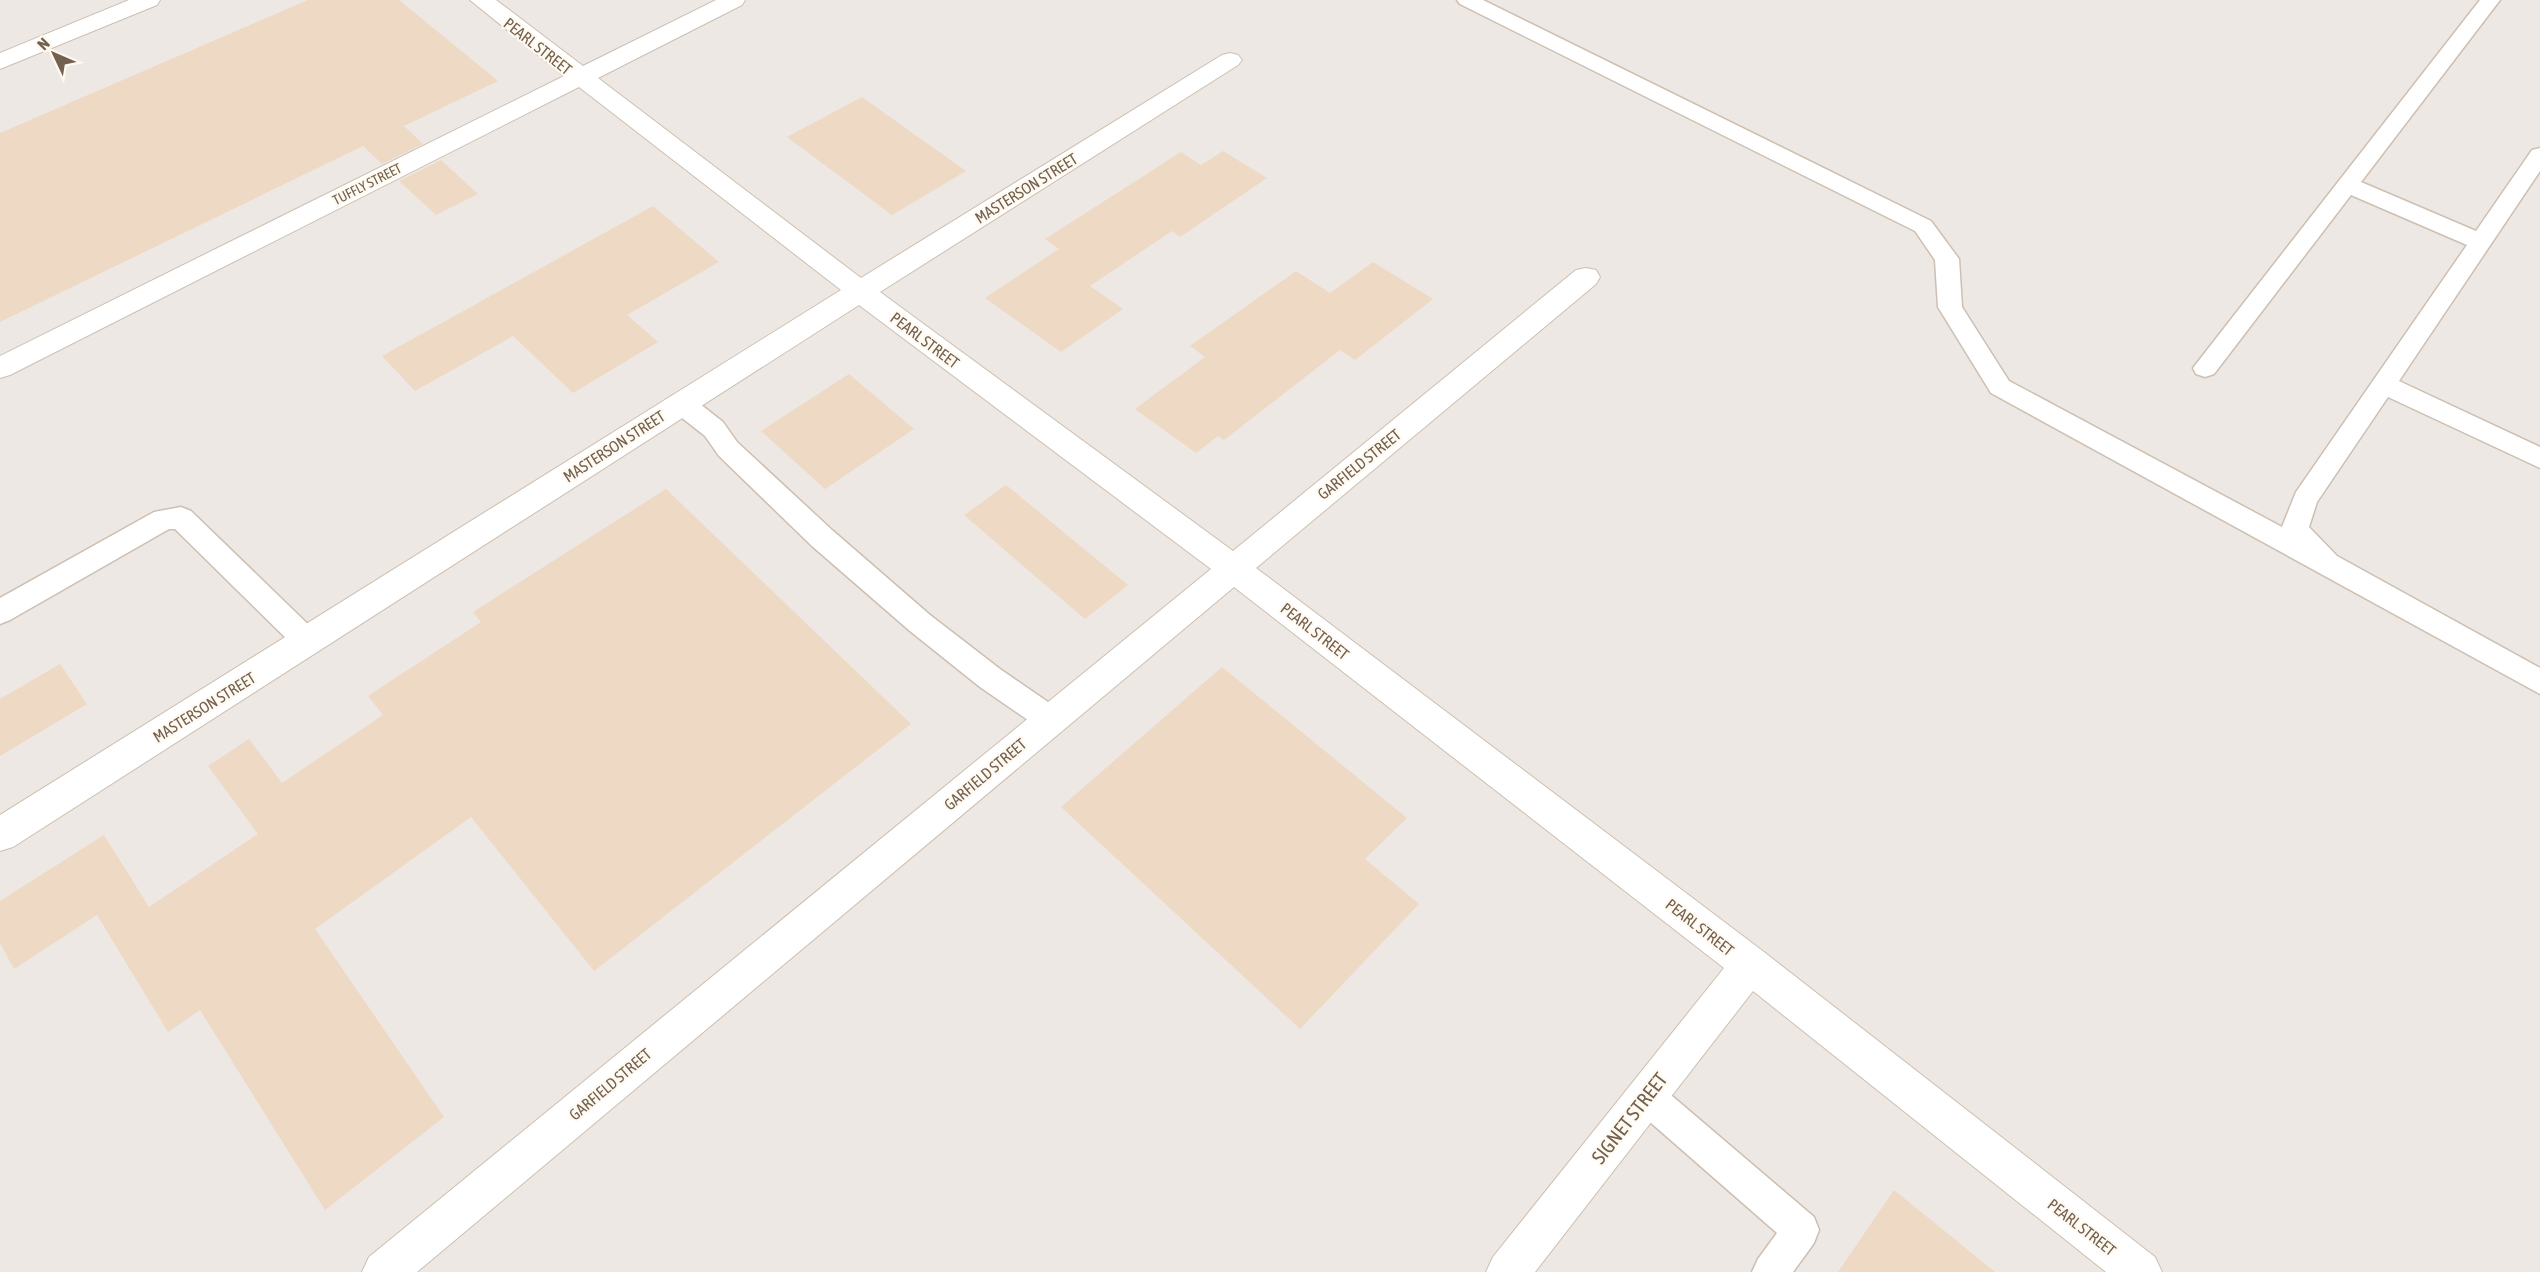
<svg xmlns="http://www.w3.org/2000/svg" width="2540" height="1272" viewBox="0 0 2540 1272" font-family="'Asap Condensed',sans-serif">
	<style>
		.industrial { fill: #ede8e3 }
		.building { fill: #eed9c4 }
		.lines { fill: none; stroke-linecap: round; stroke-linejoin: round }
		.lane-casing { stroke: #cdbfb1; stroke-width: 3 }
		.street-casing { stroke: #cdbfb1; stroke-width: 2 }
		.lane { fill: #fff; fill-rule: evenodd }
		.street { fill: #fff; fill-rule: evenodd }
		.labels { text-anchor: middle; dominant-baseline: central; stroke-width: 4.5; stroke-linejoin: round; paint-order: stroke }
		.far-street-label { font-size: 14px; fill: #74604f; stroke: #fefaf1 }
		.street-label { font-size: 16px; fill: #74604f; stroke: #fefaf1 }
		.near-street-label { font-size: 20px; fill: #74604f; stroke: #fefaf1 }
	</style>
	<rect width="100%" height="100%" fill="#fbf6ea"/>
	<!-- industrial -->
	<path class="industrial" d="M0 0H2540V1272H0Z"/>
	<!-- building -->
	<path class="building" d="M308 0H399L498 81 404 126 423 144 382 164 363 146 0 322V133Z
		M862 97 904 127 966 171 892 215 787 137Z
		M1223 151 1267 178 1180 237 1172 231 1090 286 1123 309 1061 352 985 298 1059 249 1045 239 1181 152 1201 165Z
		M441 160 478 194 436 215 399 181Z
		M653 206 719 262 627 315 658 342 573 393 513 336 415 391 382 356Z
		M1373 262 1433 299 1355 360 1340 350 1224 440 1218 436 1196 453 1135 409 1205 357 1190 346 1296 271 1330 293Z
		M849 374 914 429 825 489 761 431Z
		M1006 485 1128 585 1085 619 964 515Z
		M666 489 911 724 594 971 471 817 315 929 444 1117 325 1210 200 1010 168 1032 97 915 14 969 0 943V901L104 835 149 907 258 834 208 766 249 739 282 783 383 715 368 696 481 622 473 612Z
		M60 664 87 704 0 756V699Z
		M1222 667 1407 818 1365 859 1419 904 1300 1029 1061 807Z
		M1894 1190 1995 1272H1838Z"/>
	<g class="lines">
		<!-- lane casing -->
		<g class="lane-casing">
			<path id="lane" d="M1457 0H1483L1931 221 1959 259 1962 307 2009 381 2282 527 2296 492 2467 245 2351 195 2214 374 2205 377 2196 374 2193 368 2480 0H2500L2361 182 2476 231 2532 150 2540 148V171L2399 381 2540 447V468L2388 397 2317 502 2309 527 2337 556 2540 668V694L1991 393 1938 307 1935 260 1915 231 1460 4Z
				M681 394 690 396 723 422 737 442 832 530 930 615 1000 669 1061 711 1066 720 1061 729 1051 733 1041 729 980 687 910 631 812 546 719 456 705 436 672 410 668 403 672 396Z
				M181 507 191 511 318 634 322 642 318 650 308 654 298 650 175 529H169L10 620 0 624V598L154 512Z
				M1646 1079 1658 1084 1814 1217 1819 1230 1814 1243 1793 1272H1752L1758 1259 1777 1233 1634 1108 1629 1096 1634 1084Z"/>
		</g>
		<!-- street casing -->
		<g class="street-casing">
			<path id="street" d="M129 0H160L157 5 0 69V53Z
				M470 0H496L583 66 716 0H745L742 5 598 78 861 278 1222 55 1230 53 1238 55 1242 60 1238 65 880 292 1233 551 1576 270 1586 268 1596 270 1600 277 1596 284 1256 568 1764 952 2155 1257 2162 1272H2106L1753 991 1535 1272H1486L1493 1257 1724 968 1234 587 417 1272H362L369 1257 1211 569 859 305 13 847 0 851V815L841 290 579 87 10 375 0 378V356L564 76Z"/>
		</g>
		<!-- lane -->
		<use href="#lane" class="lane"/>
		<!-- street -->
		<use href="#street" class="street"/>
	</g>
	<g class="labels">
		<!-- far-street labels -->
		<g class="far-street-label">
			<text transform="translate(367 184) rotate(-27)">TUFFLY STREET</text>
		</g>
		<!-- street labels -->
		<g class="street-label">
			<text transform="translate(538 46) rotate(38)">PEARL STREET</text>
			<text transform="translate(1026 188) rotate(-32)">MASTERSON STREET</text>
			<text transform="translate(925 340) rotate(37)">PEARL STREET</text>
			<text transform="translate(614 446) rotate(-33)">MASTERSON STREET</text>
			<text transform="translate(1359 464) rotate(-39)">GARFIELD STREET</text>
			<text transform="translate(1315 631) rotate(38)">PEARL STREET</text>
			<text transform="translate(204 707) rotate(-32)">MASTERSON STREET</text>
			<text transform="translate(985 774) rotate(-40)">GARFIELD STREET</text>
			<text transform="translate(1700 927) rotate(38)">PEARL STREET</text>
			<text transform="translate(610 1084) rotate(-40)">GARFIELD STREET</text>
			<text transform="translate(2082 1227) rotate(38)">PEARL STREET</text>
		</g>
		<!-- near-street labels -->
		<g class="near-street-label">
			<text transform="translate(1629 1118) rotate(-52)">SIGNET STREET</text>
		</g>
	</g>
	<!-- north arrow -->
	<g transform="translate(54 54) rotate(314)" stroke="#fefaf1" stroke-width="4.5" paint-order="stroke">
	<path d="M0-4.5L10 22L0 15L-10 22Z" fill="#74604f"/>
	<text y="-9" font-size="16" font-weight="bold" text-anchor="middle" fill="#74604f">N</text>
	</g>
</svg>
